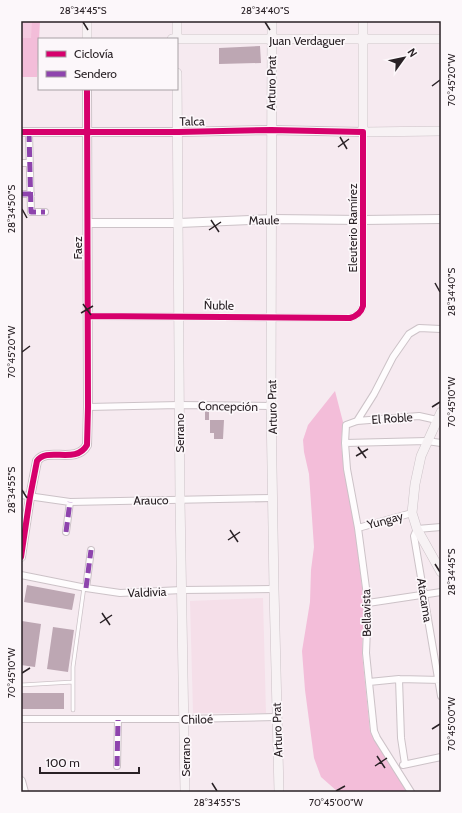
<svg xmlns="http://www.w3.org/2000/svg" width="462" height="813" viewBox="0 0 462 813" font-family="Cabin,sans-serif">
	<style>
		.built { fill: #f5dfe9 }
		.green { fill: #f3bdd9 }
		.water { fill: #f5cae0 }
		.building { fill: #bda7b3 }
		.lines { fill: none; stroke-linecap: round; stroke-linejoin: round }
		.service-casing { stroke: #ccc2c7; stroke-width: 4.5 }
		.minor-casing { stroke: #ccc2c7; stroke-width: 8 }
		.tertiary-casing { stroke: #ccc2c7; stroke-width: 10 }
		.secondary-casing { stroke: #ccc2c7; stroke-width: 10 }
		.service { stroke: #fefcfd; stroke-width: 3 }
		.minor { stroke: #fefcfd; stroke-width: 6 }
		.tertiary { stroke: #fefcfd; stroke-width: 8 }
		.secondary { stroke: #f7f2f4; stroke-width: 9 }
		.quiet { stroke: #8e44ad; stroke-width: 5; stroke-dasharray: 10 5; stroke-linecap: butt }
		.cycleway-casing { stroke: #fcf7fa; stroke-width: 8 }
		.cycleway { stroke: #d6006c; stroke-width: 6 }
		.ticks { fill: none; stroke: #292125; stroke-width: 1.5 }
		.labels { text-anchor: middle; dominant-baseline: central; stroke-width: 3.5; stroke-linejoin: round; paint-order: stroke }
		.street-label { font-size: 12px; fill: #292125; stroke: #fcf7fa }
		.neatline { fill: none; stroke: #292125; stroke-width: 1.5 }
		.ticks-label { font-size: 10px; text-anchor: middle; fill: #292125 }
	</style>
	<rect width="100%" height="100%" fill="#f6eaf0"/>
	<!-- built -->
	<path class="built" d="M263 598 266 713H193L190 601Z"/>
	<!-- green -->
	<path class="green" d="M21 21H40L37 77H21Z
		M335 391 343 422 341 443 344 469 355 528 364 603 362 653 370 731 374 739 407 792H338L321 777 314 758 305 690 302 651 310 602 311 570 314 547 309 474 304 452 303 440 308 425Z"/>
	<!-- water -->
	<path class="water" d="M21 21H32L31 38H21Z"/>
	<!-- building -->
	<path class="building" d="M260 46 261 63 219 64V48Z
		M205 411H209V420H205Z
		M210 420H224L223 439H214V433H210Z
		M27 585 75 594 72 610 24 602Z
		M22 621 41 624 35 667 21 665Z
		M53 627 74 630 68 672 47 669Z
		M22 693H64V709H22Z"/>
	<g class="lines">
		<!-- service casing -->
		<g class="service-casing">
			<path id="service" d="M21 685 73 682
				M73 710V667L84 587"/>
		</g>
		<!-- minor casing -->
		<g class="minor-casing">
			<path id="minor" d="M29 132 31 212H45
				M21 163H30
				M21 194H31
				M88 316 350 318C357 316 361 313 363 306V132
				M88 407 179 405 271 406
				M357 421 374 394 393 357 409 334 419 328 441 329
				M345 443 427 441 441 443
				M21 495 70 502 273 498
				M441 527 417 529 414 536 441 696
				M358 528 412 513
				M66 532 70 502
				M21 575 86 588 120 593 182 590 274 589
				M86 588 91 550
				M368 603 441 592
				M399 679 401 738 405 764
				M369 682 399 679 441 680
				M21 719H185L276 717
				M403 765 441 757
				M117 766 118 720
				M411 792 377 738 374 731 366 653 368 603 358 528 347 469 345 443 346 425 357 421 419 416 437 420"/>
		</g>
		<!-- tertiary casing -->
		<g class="tertiary-casing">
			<path id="tertiary" d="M21 132H178L271 130 363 132
				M88 223H179L272 219 362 220 441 219
				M21 557 30 497 37 461C47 446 76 465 87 445L88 407 87 89
				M21 781 24 792"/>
		</g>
		<!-- secondary casing -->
		<g class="secondary-casing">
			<path id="secondary" d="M272 21 271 406 274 589 279 792
				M363 21V132L441 131
				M87 39V21
				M172 39H441
				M177 39V21
				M177 73 180 500 185 792
				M441 412 421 456 415 484 412 513 417 529 441 572"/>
		</g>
		<!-- service -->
		<use href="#service" class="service"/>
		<!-- minor -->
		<use href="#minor" class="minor"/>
		<!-- tertiary -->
		<use href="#tertiary" class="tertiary"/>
		<!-- secondary -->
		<use href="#secondary" class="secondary"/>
		<!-- quiet -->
		<path class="quiet" d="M29 132 31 212H45
			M21 194H31
			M66 532 70 502
			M86 588 91 550
			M117 766 118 720"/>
		<!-- cycleway casing -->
		<g class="cycleway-casing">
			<path id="cycleway" d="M21 132H178L271 130 363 132V306C361 313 357 316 350 318L88 316
				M21 557 30 497 37 461C47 446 76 465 87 445L88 407 87 89"/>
		</g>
		<!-- cycleway -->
		<use href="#cycleway" class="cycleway"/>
	</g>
	<!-- ticks -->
	<path class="ticks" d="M83 22 88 30M265 22 270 30M432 86 440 80M340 137 347 149M338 147 349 139M22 209 27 218M211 220 219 232M209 230 221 222M435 283 440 292M83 304 91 315M81 313 93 306M22 352 30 346M432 407 440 402M358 447 366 458M356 456 368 449M22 490 27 498M230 530 238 542M228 540 240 532M435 564 440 572M102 613 110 625M100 623 112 615M22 673 30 668M432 729 440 724M377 756 385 768M375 766 387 758M212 783 217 791M336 791 345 786"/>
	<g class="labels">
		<!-- street labels -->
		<g class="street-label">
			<text x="307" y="40">Juan Verdaguer</text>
			<text transform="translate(271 83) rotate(-89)">Arturo Prat</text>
			<text transform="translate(192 121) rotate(-1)">Talca</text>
			<text transform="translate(264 220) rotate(-1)">Maule</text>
			<text transform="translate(352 228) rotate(-90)">Eleuterio Ramírez</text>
			<text transform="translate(77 248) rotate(-90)">Faez</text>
			<text transform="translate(219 305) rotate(1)">Ñuble</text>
			<text transform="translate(228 406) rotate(1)">Concepción</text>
			<text transform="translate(272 407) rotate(-91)">Arturo Prat</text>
			<text transform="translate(392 418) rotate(-4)">El Roble</text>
			<text transform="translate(179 433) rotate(-90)">Serrano</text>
			<text transform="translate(151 500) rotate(-1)">Arauco</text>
			<text transform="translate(385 520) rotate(-15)">Yungay</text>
			<text transform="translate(147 592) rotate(-2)">Valdivia</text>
			<text transform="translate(425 600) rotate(81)">Atacama</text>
			<text transform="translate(366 613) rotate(-91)">Bellavista</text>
			<text transform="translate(197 719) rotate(-1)">Chiloé</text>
			<text transform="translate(277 730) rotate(-92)">Arturo Prat</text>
			<text transform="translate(185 757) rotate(-90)">Serrano</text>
		</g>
	</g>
	<!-- border -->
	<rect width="462" height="813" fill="none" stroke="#fcf7fa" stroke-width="44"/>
	<!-- legend -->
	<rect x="38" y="38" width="140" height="52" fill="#fcf7fa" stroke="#a8a1a5"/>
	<rect x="46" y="51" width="20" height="6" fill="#d6006c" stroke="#a8a1a5"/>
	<text x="74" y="58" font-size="12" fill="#292125">Ciclovía</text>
	<rect x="46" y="71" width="20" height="6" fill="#8e44ad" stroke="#a8a1a5"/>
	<text x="74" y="78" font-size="12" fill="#292125">Sendero</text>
	<!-- north arrow -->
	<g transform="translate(404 58) rotate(57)" stroke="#fcf7fa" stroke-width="3" paint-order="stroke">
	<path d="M0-3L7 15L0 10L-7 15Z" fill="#292125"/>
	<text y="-6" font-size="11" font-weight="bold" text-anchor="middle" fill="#292125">N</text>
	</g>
	<!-- scale -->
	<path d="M40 767v6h99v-6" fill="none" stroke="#292125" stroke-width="2"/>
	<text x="46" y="767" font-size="12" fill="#292125" stroke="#fcf7fa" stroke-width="3" paint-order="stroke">100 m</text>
	<rect x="22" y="22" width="418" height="769" class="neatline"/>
	<g class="ticks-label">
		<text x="83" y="14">28°34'45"S</text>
		<text x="265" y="14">28°34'40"S</text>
		<text transform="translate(451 80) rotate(-90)" y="4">70°45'20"W</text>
		<text transform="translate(11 209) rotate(-90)" y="4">28°34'50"S</text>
		<text transform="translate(451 292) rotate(-90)" y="4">28°34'40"S</text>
		<text transform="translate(11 352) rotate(-90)" y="4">70°45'20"W</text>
		<text transform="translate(451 402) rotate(-90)" y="4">70°45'10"W</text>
		<text transform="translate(11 490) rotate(-90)" y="4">28°34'55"S</text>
		<text transform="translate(451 572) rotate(-90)" y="4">28°34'45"S</text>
		<text transform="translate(11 673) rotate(-90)" y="4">70°45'10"W</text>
		<text transform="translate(451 724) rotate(-90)" y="4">70°45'00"W</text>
		<text x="217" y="806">28°34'55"S</text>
		<text x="336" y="806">70°45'00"W</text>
	</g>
</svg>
